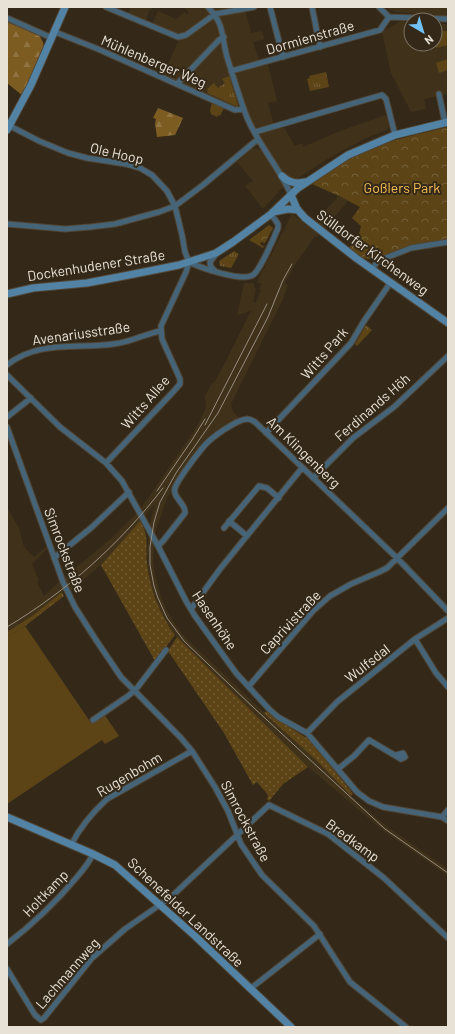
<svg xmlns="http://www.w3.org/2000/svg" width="455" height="1034" viewBox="0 0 455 1034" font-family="Barlow,sans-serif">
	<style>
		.built { fill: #40321a }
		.grass { fill: url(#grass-tufts) }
		.forest { fill: url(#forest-firs) }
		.park { fill: url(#park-crowns) }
		.garden { fill: url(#garden-dots) }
		.pitch { fill: #5c4417 }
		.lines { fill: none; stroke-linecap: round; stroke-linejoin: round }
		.street-casing { stroke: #514636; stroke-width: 7 }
		.secondary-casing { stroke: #514636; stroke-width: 9 }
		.street { stroke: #466478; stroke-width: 5 }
		.secondary { stroke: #5283a4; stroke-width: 7 }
		.tram { stroke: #968d80; stroke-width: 1 }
		.labels { text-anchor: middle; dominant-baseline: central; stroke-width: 4; stroke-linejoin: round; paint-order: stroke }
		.street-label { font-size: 14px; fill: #e8e1d6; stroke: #342918 }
		.park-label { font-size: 14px; fill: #f7bf55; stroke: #342918 }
	</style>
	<defs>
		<pattern id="grass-tufts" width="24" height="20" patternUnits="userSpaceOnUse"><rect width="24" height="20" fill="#5c4417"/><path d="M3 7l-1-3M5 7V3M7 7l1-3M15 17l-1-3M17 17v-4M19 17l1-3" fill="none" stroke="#735f38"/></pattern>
		<pattern id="forest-firs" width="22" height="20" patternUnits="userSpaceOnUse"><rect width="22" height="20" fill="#7c5c21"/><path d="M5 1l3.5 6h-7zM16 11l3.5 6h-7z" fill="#8f7340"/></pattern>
		<pattern id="park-crowns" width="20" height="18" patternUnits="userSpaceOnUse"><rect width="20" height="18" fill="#5c4417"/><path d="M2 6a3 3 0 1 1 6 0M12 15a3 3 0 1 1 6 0" fill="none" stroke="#735f38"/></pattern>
		<pattern id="garden-dots" width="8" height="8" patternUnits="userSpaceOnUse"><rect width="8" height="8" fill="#5c4417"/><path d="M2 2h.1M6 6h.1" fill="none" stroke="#735f38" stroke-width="1.8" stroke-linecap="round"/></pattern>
	</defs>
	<rect width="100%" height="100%" fill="#342918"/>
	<!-- built -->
	<path class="built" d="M131 7H153L149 11 146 20 128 13Z
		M184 7H226L228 12 245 9 251 33 262 31 264 39 253 42 260 63 267 61 277 101 268 103 274 125 283 126 295 146 302 143 303 147 340 131 386 115 389 127 387 130 368 137 329 158 281 189 263 209 245 186 253 181 237 162 251 149 256 148 260 150 265 146 249 116 243 98 237 100 238 105 237 107 163 75 179 40V34L153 23 158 11 176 19 185 12 187 15 189 13Z
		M385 7H448V15L446 16 395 12Z
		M401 21 411 22V44H435V24H448V94L424 99 426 109 411 112 391 73 382 32Z
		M339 196 348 201 317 237 315 236 294 266 285 283 288 285 283 299 231 404 232 410 239 418 217 430 210 435 179 477 167 498 155 533 153 560 155 575 161 597 167 611 179 630 186 638 256 705 317 761 351 796 385 825 448 869V876L384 831 308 767 177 637 160 612 154 596 150 582 147 551 150 524 155 504 101 565 71 590 69 587 32 616 7 632V507L19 528 24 547 34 557 46 547 47 549 32 564 39 580 37 582 44 596 59 582 60 586 66 581 64 578 115 535 136 514 149 497 198 425 206 407 205 396 212 383H214L226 361 251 311 237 315 244 283H254V288L256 289 253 302 256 303 261 290 259 289 262 284 257 282 292 214 309 227Z"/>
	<!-- grass -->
	<path class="grass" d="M326 72 329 87 310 91 307 79 310 78 309 76Z
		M229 76 238 105V107L208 93 207 89 214 83 218 88 225 83 222 79Z
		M212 103 224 108 220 116 218 115 217 117 211 114 210 110Z
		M234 251 239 254 231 268 220 266 219 261Z
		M62 592 64 596 25 626 7 637V632L32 616Z"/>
	<!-- forest -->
	<path class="forest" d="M7 22 39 35 43 42 44 50 23 96 7 83Z
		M158 108 183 118 175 135 157 137 155 124 156 119 153 118Z"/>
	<!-- park -->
	<path class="park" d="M448 127V241L378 259C365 261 359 256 349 248L359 235 361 226 352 218 360 207 339 196 312 184C327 172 344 160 362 152 389 140 419 134 448 127Z
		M269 225 273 228 265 243 261 242 260 244 263 246 265 245 263 248 249 240Z
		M366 325 372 330 357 346 355 344Z"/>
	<!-- garden -->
	<path class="garden" d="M140 521C150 538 145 544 147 563 150 590 159 613 175 635L155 661 101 565Z
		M177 637 308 767 283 784 269 801 267 799 268 795 257 782 253 785 224 733 168 651Z
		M267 711 272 716 308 739 334 770 353 794 351 796 317 761 264 713Z"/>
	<!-- pitch -->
	<path class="pitch" d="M441 31H448V45L436 48 435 32Z
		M448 59V70L439 73 436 63Z
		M25 626 91 723 104 714 119 736 105 744 102 740 7 804V637Z"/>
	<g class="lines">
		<!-- street casing -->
		<g class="street-casing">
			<path id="street" d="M106 7 178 37 186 35 215 14 254 7
				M208 7C225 25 221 35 227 57 233 76 239 96 246 115 257 144 279 166 291 195
				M270 7 283 57
				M312 7 320 47
				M379 7 389 17 448 19
				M7 18 52 38
				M55 32 98 49 235 110 244 109
				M231 71 380 30 389 17
				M177 84 219 40 224 37
				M439 94 445 123
				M10 126 39 141 68 153 87 158 126 164 140 168 152 175 167 191 175 206 182 235 185 252 189 262
				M255 132 382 95 386 99 395 135
				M7 224 65 229 90 227 115 224 159 212 175 206 203 185 258 139
				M189 262C201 268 242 282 253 275 260 270 274 238 278 228V224L271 214
				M372 269 378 261 411 248 448 242
				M215 271 211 267 210 262 216 254
				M7 365C38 340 77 349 113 344 122 343 132 340 140 337 147 335 154 332 161 331
				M7 375 60 427 106 463 122 481 158 546 186 601 195 616 236 673 269 709 278 717 307 733 357 792 369 801 383 807 442 817 448 821
				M7 417 31 398
				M7 427 63 582 75 607 96 640 121 677 181 738 192 751 215 787 228 811 241 844 262 875 314 926 350 982 406 1027
				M266 433 351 343 364 321 391 282
				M106 463 173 392 180 384V379L162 339 161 326 186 272 189 262
				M313 478 353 438 394 407 448 356
				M229 521 247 536
				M224 528 259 486 267 488 279 498
				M158 546 163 541 185 513C186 503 172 498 175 488 178 479 198 453 205 445 212 437 236 420 247 419 250 419 252 420 255 422L397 558 448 611
				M54 558 92 527 129 492
				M191 609 220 569 302 468
				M415 639 436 673 448 687
				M249 686 313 611 330 596 351 584 379 572 387 568 448 508
				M93 720 128 696 137 688 166 650
				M307 733 337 702 415 639 448 618
				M338 769 354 756 369 740 401 759 405 757 403 753 396 755
				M442 817 448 810
				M71 845C80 827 92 813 107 799L192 751
				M7 944C33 924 56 902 77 877 83 870 89 863 93 854
				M7 969 35 1015 41 1020 44 1018 92 958 125 929 171 897 269 805 328 834 384 878 448 938
				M250 989 320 934"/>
		</g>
		<!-- secondary casing -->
		<g class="secondary-casing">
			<path id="secondary" d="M7 130 31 85 65 7
				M282 176C289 183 296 184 306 182
				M291 195 297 209 305 218 356 258 448 323
				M273 212 288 209 298 210
				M7 294 33 288 87 283 129 275 179 265 207 256 216 253 233 242 271 214 298 188 348 155 395 135 448 122
				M7 817 93 854 115 865 195 936 291 1027"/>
		</g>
		<!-- street -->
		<use href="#street" class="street"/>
		<!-- secondary -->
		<use href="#secondary" class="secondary"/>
		<!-- tram -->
		<path class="tram" d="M292 264 283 280 268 317 218 413 176 473 160 502 154 522 150 547V565L154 586 158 598 167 618 184 641 254 708 385 829 448 873
			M205 425 267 304
			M157 491 192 440 205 419
			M7 627C67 591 120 544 163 488"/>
	</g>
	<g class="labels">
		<!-- street labels -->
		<g class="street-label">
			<text transform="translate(310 37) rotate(-16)">Dormienstraße</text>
			<text transform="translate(154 61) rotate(23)">Mühlenberger Weg</text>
			<text transform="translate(117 153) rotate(13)">Ole Hoop</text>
			<text transform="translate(373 252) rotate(36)">Sülldorfer Kirchenweg</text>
			<text transform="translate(96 265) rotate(-9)">Dockenhudener Straße</text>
			<text transform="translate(81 333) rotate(-8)">Avenariusstraße</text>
			<text transform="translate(324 353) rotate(-49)">Witts Park</text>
			<text transform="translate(145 402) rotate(-49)">Witts Allee</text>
			<text transform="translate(372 407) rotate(-41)">Ferdinands Höh</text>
			<text transform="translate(304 452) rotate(44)">Am Klingenberg</text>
			<text transform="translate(65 550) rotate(69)">Simrockstraße</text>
			<text transform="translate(215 620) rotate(56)">Hasenhöhe</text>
			<text transform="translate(290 622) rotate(-47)">Caprivistraße</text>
			<text transform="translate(367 663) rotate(-38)">Wulfsdal</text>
			<text transform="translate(129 774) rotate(-31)">Rugenbohm</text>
			<text transform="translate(246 821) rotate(62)">Simrockstraße</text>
			<text transform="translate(353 840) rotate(36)">Bredkamp</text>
			<text transform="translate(45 893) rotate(-46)">Holtkamp</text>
			<text transform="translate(186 912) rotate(43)">Schenefelder Landstraße</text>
			<text transform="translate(67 973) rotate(-49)">Lachmannweg</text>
		</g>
		<!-- park labels -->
		<g class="park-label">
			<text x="402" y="187">Goßlers Park</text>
		</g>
	</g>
	<!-- border -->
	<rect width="455" height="1034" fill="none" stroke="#e8e1d6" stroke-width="16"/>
	<!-- north arrow -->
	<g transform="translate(423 32) rotate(142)"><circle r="19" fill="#342918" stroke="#7c7364"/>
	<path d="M0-3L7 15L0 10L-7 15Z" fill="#72c1f5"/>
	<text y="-6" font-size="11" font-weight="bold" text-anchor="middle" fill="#e8e1d6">N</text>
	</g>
</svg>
